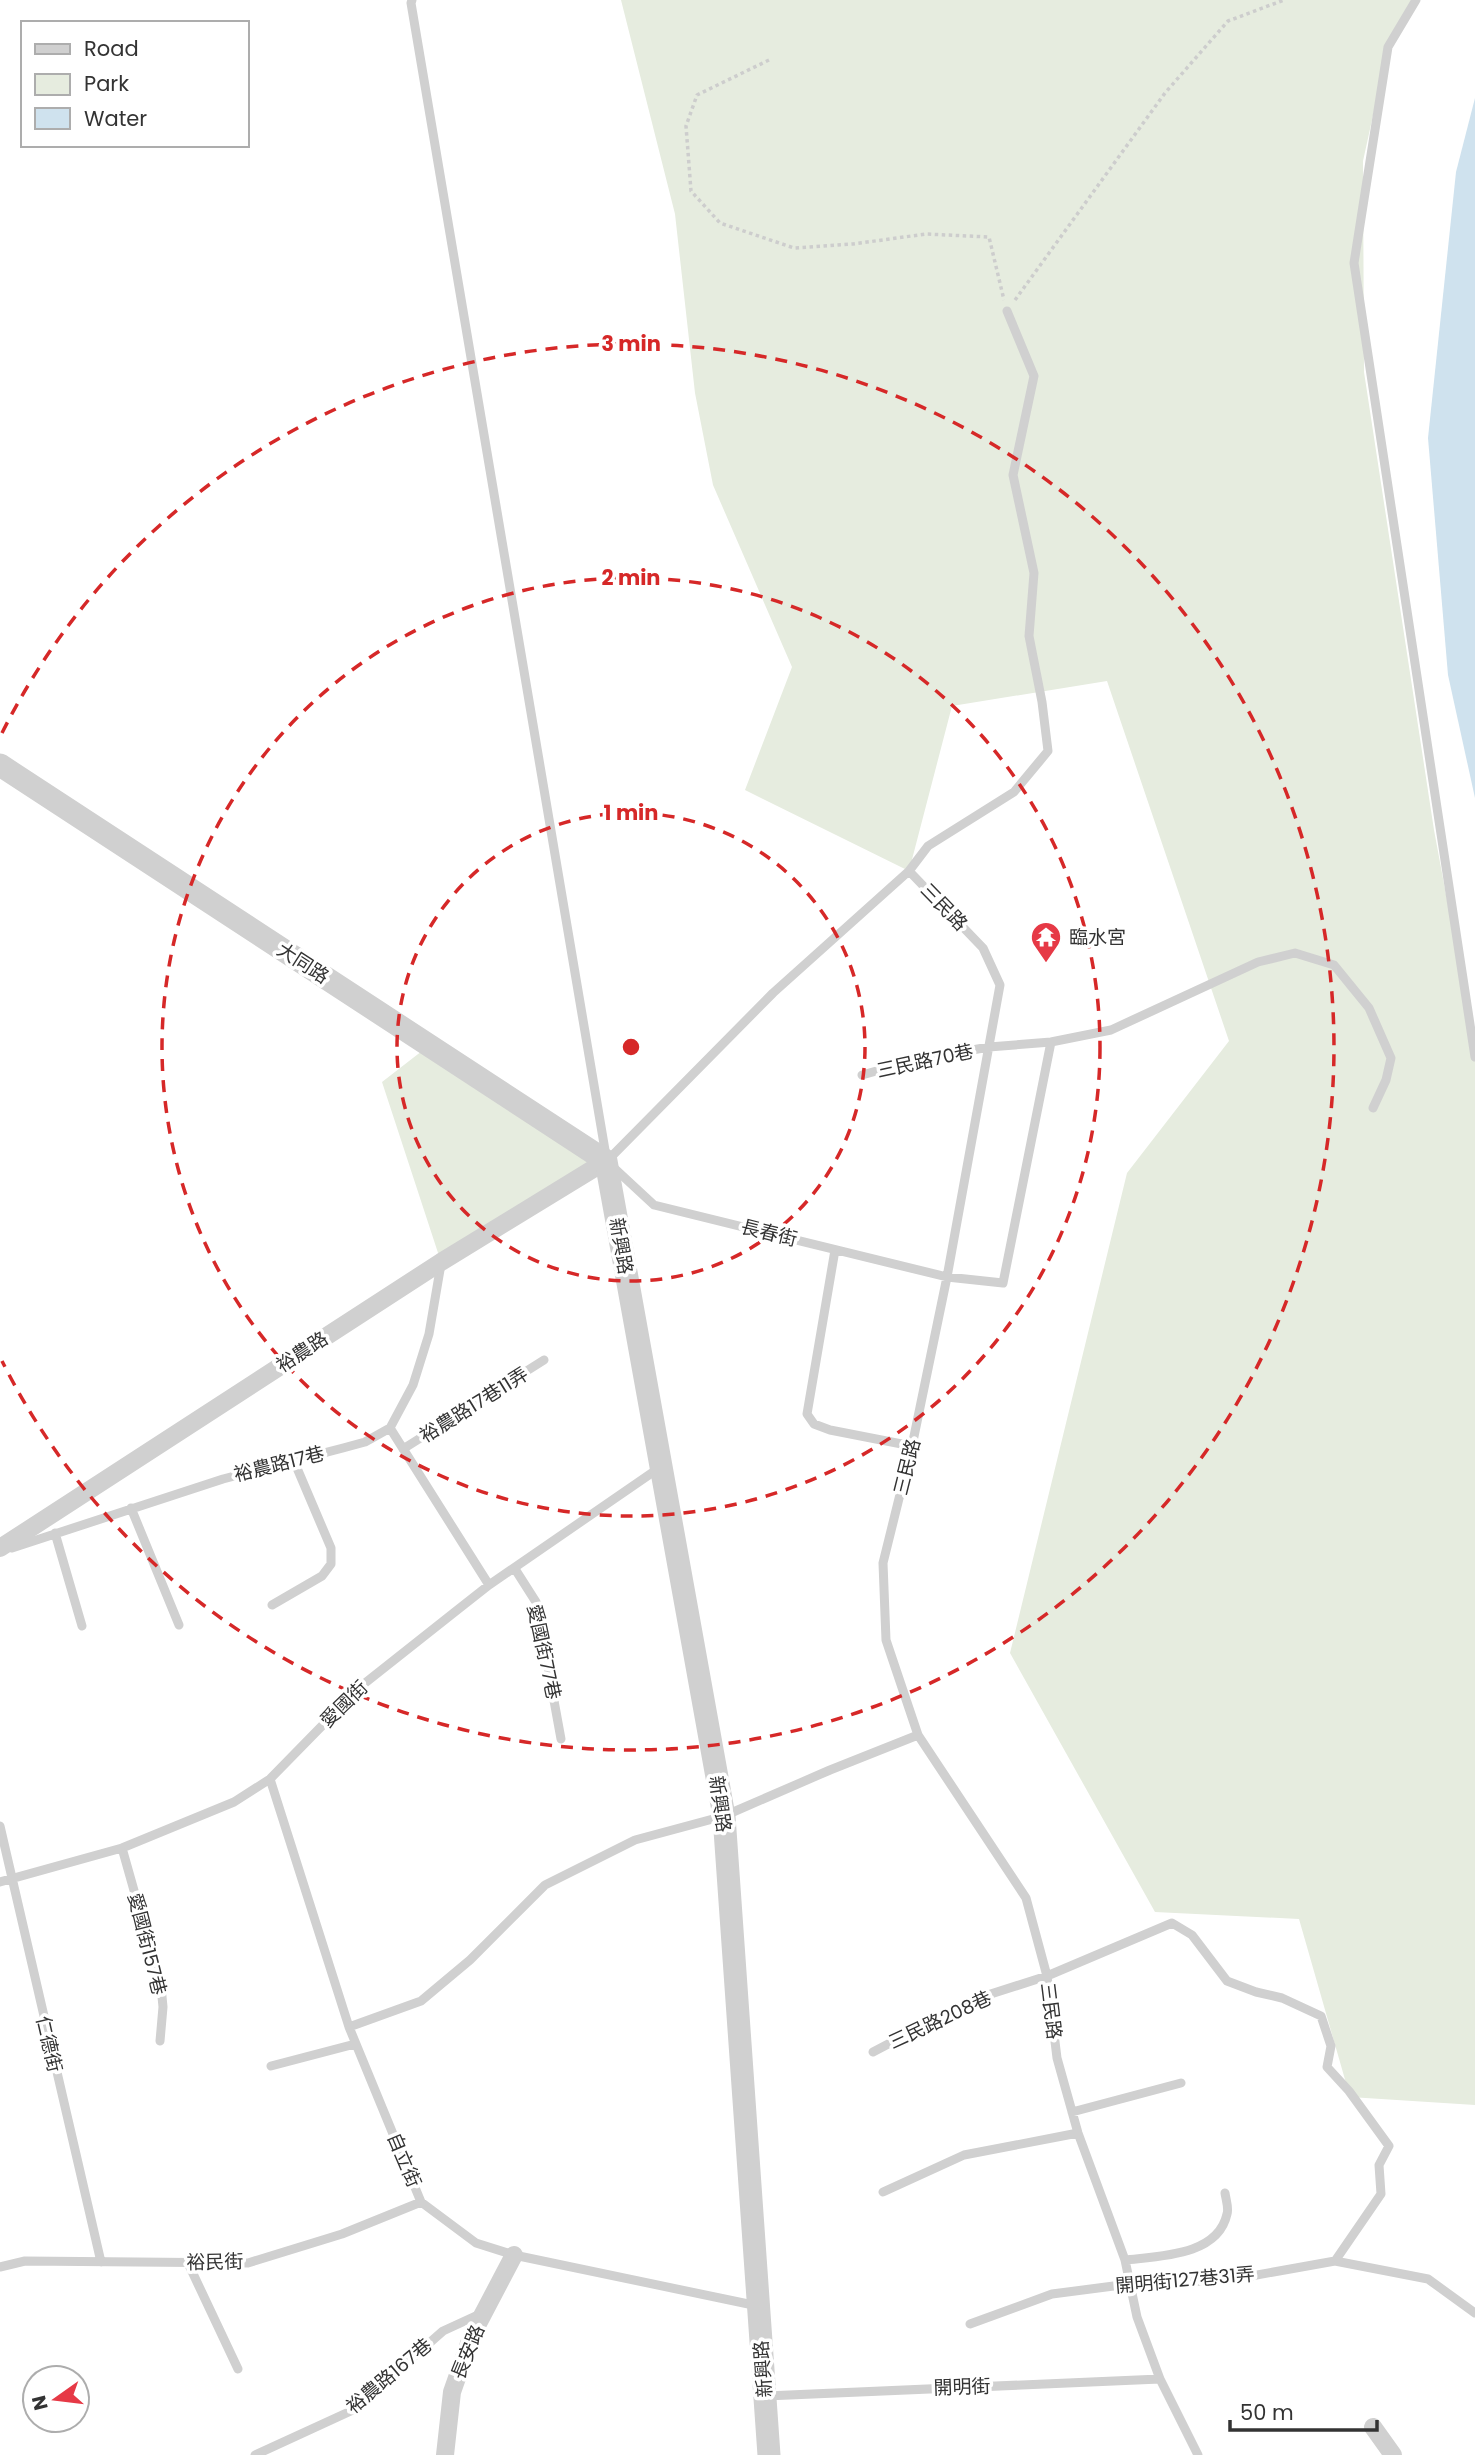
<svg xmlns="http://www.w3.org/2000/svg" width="1475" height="2455" viewBox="0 0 1475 2455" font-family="Poppins,'Noto Sans TC',sans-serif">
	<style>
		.green { fill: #e6ecdf }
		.water { fill: #cfe2ee }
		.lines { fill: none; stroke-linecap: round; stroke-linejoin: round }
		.path { stroke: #cdcdcd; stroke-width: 3.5; stroke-dasharray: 3.5 3.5; stroke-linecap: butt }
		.service { stroke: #d0d0d0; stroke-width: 9 }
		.minor { stroke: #d0d0d0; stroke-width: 18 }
		.tertiary { stroke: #d0d0d0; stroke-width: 23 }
		.ring { fill: none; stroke: #d62828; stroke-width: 3.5; stroke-dasharray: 12 9 }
		.labels { text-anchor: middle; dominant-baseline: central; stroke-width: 7; stroke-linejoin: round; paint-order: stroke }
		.street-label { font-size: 19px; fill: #333; stroke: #fff }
		.poi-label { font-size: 19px; fill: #333; stroke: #fff; text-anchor: start }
		.centre { fill: #d62828; stroke: #fff; stroke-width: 3.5 }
		.ring-label { font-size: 21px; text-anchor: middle; font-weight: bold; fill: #d62828; stroke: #fff; stroke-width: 7; stroke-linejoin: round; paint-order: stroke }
	</style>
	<rect width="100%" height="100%" fill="#fff"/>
	<!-- green -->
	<path class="green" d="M621 0H1414L1388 47 1363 161 1364 372 1434 830 1475 1051V2105L1350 2097 1299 1919 1155 1912 1010 1653 1127 1173 1229 1041 1107 681 952 706 909 871 745 790 792 667 713 485 695 393 675 214Z
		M431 1044 600 1160 441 1262 382 1082Z"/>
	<!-- water -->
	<path class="water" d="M1475 98V798L1448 675 1428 438 1456 172Z"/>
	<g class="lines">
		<!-- path -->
		<path class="path" d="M769 60 697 95 686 126 691 191 720 223 794 248 853 244 926 234 989 237 1004 300
			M1015 300 1165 93 1228 21 1284 0"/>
		<!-- service -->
		<path class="service" d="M412 0 411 3 606 1156
			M1416 0 1388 47 1354 263 1475 1057
			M909 871 928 846 1014 792 1048 751 1042 702 1029 636 1034 573 1013 475 1034 376 1007 311
			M862 1075 916 1060 989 1047 1051 1042 1111 1030 1258 962 1295 953 1334 965 1369 1008 1391 1058 1386 1080 1373 1108
			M608 1160 773 993 909 871 983 948 1000 985 947 1277 912 1446 883 1563 886 1640 918 1735 1026 1898 1047 1976 1057 2058 1078 2133 1125 2260 1137 2317 1160 2379 1198 2455
			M613 1167 654 1205 947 1277 1003 1283 1051 1042
			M835 1250 807 1414 814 1424 830 1430 912 1446
			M390 1428 489 1585
			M403 1449 544 1360
			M131 1508 179 1625
			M55 1533 82 1626
			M12 1548 223 1479 343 1448 365 1442 390 1428 413 1385 429 1334 441 1264
			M515 1569 536 1602 561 1739
			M272 1605 322 1576 331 1564V1548L294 1461
			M270 1779 349 2027 421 2202 476 2243 514 2255 758 2306
			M0 1826 101 2262
			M122 1848 161 1986 163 2007 160 2041
			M0 1882 122 1848 234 1802 270 1779 360 1687 456 1611 489 1585 659 1468
			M349 2027 421 2001 470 1960 545 1885 635 1840 724 1816 830 1770 918 1735
			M873 2052 972 2000 1047 1976 1172 1923 1192 1935 1227 1981 1256 1992 1282 1998 1321 2016 1331 2046 1327 2067 1349 2091 1389 2146 1379 2165 1381 2194 1335 2261
			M271 2066 355 2044
			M1072 2112 1181 2083
			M883 2192 964 2155 1078 2133
			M1125 2260C1159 2256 1218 2256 1227 2214 1229 2208 1226 2200 1225 2193
			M188 2263 238 2369
			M0 2267 25 2261 248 2263 342 2234 421 2202
			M970 2324 1052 2294 1129 2284 1229 2280 1335 2261 1428 2279 1475 2313
			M766 2396 1160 2379
			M255 2455 353 2410 443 2331 480 2314"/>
		<!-- minor -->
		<path class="minor" d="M0 1548 441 1262 606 1161
			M1373 2427 1393 2455
			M445 2455 452 2392 472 2335 514 2255"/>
		<!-- tertiary -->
		<path class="tertiary" d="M0 765 606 1161 724 1816 769 2455"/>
	</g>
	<!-- distance rings -->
	<g class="ring">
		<circle cx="631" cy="1047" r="234"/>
		<circle cx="631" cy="1047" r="469"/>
		<path d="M2 733A703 703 0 1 1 2 1361"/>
	</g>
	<!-- icons -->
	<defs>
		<g id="temple-pin" transform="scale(1.575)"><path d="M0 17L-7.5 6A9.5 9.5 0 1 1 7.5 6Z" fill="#e63946" stroke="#fff"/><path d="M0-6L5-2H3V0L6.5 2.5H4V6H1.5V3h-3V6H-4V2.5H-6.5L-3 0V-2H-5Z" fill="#fff"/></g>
	</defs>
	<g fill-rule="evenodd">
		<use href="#temple-pin" x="1046" y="937"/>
	</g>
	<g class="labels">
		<!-- street labels -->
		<g class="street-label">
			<text transform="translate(944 907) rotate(46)">三民路</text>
			<text transform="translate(303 963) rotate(33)">大同路</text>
			<text transform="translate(925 1061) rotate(-12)">三民路70巷</text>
			<text transform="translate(769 1233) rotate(14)">長春街</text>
			<text transform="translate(621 1246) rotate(80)">新興路</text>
			<text transform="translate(302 1352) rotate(-33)">裕農路</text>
			<text transform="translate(474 1405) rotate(-32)">裕農路17巷11弄</text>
			<text transform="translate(279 1464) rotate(-14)">裕農路17巷</text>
			<text transform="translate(907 1467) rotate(-76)">三民路</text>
			<text transform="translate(544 1652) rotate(78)">愛國街77巷</text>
			<text transform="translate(344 1704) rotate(-44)">愛國街</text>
			<text transform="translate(720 1804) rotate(82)">新興路</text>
			<text transform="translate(147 1944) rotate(76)">愛國街157巷</text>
			<text transform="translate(1051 2011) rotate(83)">三民路</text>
			<text transform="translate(940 2020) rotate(-25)">三民路208巷</text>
			<text transform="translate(49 2044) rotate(77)">仁德街</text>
			<text transform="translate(404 2160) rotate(67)">自立街</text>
			<text transform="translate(215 2262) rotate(-1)">裕民街</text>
			<text transform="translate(1185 2280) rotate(-5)">開明街127巷31弄</text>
			<text transform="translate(468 2352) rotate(-68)">長安路</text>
			<text transform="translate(763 2369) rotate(-94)">新興路</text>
			<text transform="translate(389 2376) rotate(-40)">裕農路167巷</text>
			<text transform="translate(962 2387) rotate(-2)">開明街</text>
		</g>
		<!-- poi labels -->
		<g class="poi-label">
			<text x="1069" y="937">臨水宮</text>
		</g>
	</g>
	<circle cx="631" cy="1047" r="10" class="centre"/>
	<g class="ring-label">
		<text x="631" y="351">3 min</text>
		<text x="631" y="585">2 min</text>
		<text x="631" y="820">1 min</text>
	</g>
	<!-- legend -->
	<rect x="21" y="21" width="228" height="126" fill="#ffffff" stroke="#adadad" stroke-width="2"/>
	<rect x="35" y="44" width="35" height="10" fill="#d0d0d0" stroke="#adadad" stroke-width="2"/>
	<text x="84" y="56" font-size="21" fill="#333333">Road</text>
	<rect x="35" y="74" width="35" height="21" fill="#e6ecdf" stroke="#adadad" stroke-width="2"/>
	<text x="84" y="91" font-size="21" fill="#333333">Park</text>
	<rect x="35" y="108" width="35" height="21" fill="#cfe2ee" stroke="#adadad" stroke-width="2"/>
	<text x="84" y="126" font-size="21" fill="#333333">Water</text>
	<!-- north arrow -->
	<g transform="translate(56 2399) rotate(256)"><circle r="33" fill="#ffffff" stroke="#adadad" stroke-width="2"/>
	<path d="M0-5L12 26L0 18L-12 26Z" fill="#e63946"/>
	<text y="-10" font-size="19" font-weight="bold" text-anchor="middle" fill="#333333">N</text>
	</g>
	<!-- scale -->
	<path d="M1230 2420v10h147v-10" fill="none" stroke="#333333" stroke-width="3.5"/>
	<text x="1240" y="2420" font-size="21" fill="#333333" stroke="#ffffff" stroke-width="5" paint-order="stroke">50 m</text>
</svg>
